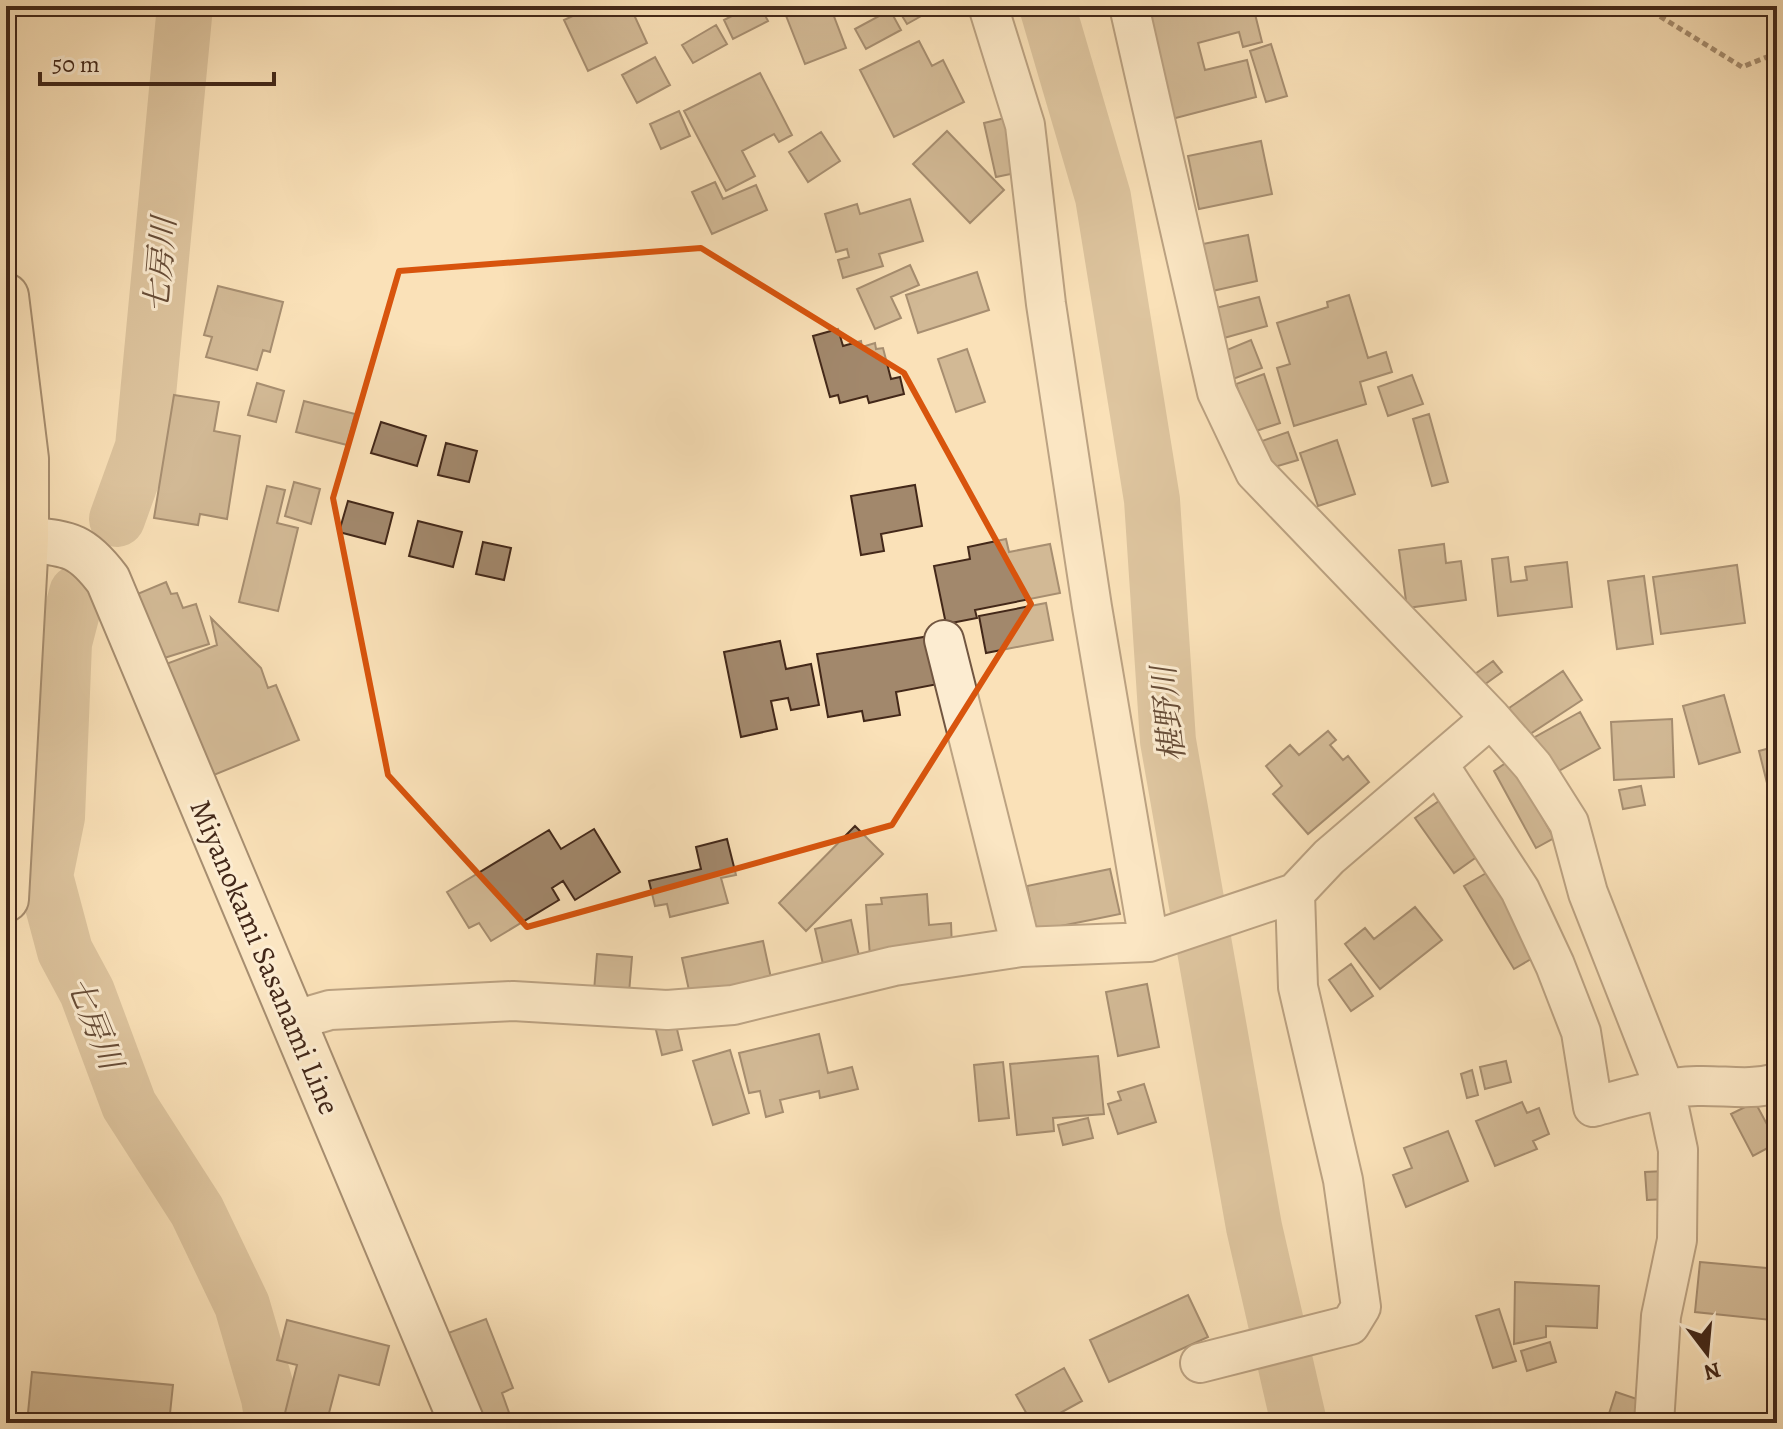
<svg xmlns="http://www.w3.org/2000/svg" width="1783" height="1429" viewBox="0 0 1783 1429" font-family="Alegreya,'Noto Serif JP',serif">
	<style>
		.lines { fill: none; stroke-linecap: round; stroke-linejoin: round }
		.river { stroke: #bca282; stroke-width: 56 }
		.building { fill: #a2886c; stroke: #432819; stroke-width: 2 }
		.street-casing { stroke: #715641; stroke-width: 42 }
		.secondary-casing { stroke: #432819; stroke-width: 48 }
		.highway-casing { stroke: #432819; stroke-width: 48 }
		.path { stroke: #432819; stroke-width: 5; stroke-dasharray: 6 4; stroke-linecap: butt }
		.street { stroke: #fcecd1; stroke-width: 38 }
		.secondary { stroke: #fcecd1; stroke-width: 44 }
		.highway { stroke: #fae1b8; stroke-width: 44 }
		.marked { fill: none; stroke: #d8540d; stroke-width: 6; stroke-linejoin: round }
		.labels { text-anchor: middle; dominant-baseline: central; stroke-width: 6; stroke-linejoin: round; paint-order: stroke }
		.street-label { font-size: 30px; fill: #432819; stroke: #fcecd1 }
		.water-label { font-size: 32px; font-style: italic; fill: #674d38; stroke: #fcecd1 }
	</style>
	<rect width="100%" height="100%" fill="#fae1b8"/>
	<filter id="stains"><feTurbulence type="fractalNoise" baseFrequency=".0025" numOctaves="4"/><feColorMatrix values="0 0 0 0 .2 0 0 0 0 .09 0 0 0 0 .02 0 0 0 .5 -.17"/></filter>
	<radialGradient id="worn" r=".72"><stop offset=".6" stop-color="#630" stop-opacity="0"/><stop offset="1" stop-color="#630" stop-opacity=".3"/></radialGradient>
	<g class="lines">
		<!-- river -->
		<path class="river" d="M1047 6 1103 197 1152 500 1168 741 1254 1227 1299 1423
			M117 519 143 447 185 6
			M77 593 64 643 57 817 45 876 65 951 87 992 129 1105 197 1211 242 1305 269 1398 273 1423"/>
	</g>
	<!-- building -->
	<path class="building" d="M594 6H630L647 43 588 71 564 20Z
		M751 6H760L768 21 733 39 724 20Z
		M787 6H830L846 48 805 64 783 8Z
		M896 6H939L907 24Z
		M1139 6H1253L1262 42 1243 47 1239 32 1198 43 1205 70 1247 60 1256 97 1168 120Z
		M890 10 901 30 866 49 855 29Z
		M716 25 727 44 693 63 682 45Z
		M919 41 932 66 943 60 964 102 894 137 860 70Z
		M1271 44 1287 96 1266 102 1250 51Z
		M655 57 670 85 637 103 622 75Z
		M760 73 792 135 779 142 774 134 742 151 755 176 726 191 684 111Z
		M679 111 690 136 661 149 650 124Z
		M1009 117 1020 172 996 177 984 123Z
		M947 131 1004 190 970 223 913 164Z
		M821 132 840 161 808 182 789 152Z
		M1261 141 1272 194 1199 209 1188 156Z
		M715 182 723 199 756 185 767 210 712 234 692 192Z
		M910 199 923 241 879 254 883 266 843 278 838 260 849 257 847 249 836 252 825 214 857 204 860 214Z
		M1248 235 1257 281 1208 292 1198 245Z
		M910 265 919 285 891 297 901 318 875 329 857 289Z
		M977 272 989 310 918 333 906 295Z
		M218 286 283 302 270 352 263 350 257 370 206 357 212 337 204 335Z
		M1349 295 1368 358 1386 352 1392 372 1360 382 1366 404 1294 426 1277 368 1290 364 1277 323 1328 307 1327 302Z
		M1259 297 1267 326 1224 338 1216 308Z
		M838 329 843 346 861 341 862 347 875 343 876 349 883 348 891 379 900 377 904 394 869 403 867 396 840 403 838 395 830 397 813 336Z
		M1251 340 1262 368 1233 379 1222 352Z
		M967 349 985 402 956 412 938 359Z
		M1264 374 1280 423 1253 432 1236 384Z
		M1412 375 1423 404 1388 416 1378 387Z
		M257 383 284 391 276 422 248 415Z
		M174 395 219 402 214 431 240 436 227 519 200 514 198 525 154 518Z
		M304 401 355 414 347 445 296 432Z
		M1429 414 1448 482 1432 486 1413 419Z
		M381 422 426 436 417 466 371 453Z
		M1288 432 1298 460 1271 468 1262 441Z
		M1337 440 1355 494 1318 506 1300 453Z
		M446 443 477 451 469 482 438 475Z
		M294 482 320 489 311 524 285 516Z
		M915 485 922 526 881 534 884 551 861 555 851 496Z
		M267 486 285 490 277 523 298 528 278 611 239 602Z
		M348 501 393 513 385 544 339 532Z
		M418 521 462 532 453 567 409 556Z
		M1006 539 1009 552 1050 544 1060 593 975 610 977 618 946 624 934 566 970 559 968 547Z
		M483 542 511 548 504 580 476 574Z
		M1444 544 1446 563 1461 561 1466 600 1407 608 1399 550Z
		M1508 557 1511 582 1527 580 1525 567 1567 562 1572 607 1498 616 1492 559Z
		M1737 565 1745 623 1661 634 1653 577Z
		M1644 576 1653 644 1617 649 1608 581Z
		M166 582 171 594 177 593 183 608 196 604 209 644 161 659 135 595Z
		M1046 603 1053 640 986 653 979 616Z
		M211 618 261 668 268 688 276 685 299 740 209 777 166 664 217 645Z
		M930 636 938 684 896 692 900 715 864 721 862 711 828 717 817 654Z
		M780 641 786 669 811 664 819 705 791 710 788 698 771 701 777 729 741 737 724 652Z
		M1493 661 1502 672 1484 685 1475 674Z
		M1563 671 1582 700 1527 736 1509 708Z
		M1724 695 1740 752 1699 764 1683 706Z
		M1580 712 1600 748 1548 777 1528 741Z
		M1672 719 1674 777 1614 780 1611 722Z
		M1328 731 1336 740 1330 745 1343 760 1348 756 1369 782 1308 834 1273 794 1282 786 1266 766 1290 745 1299 755Z
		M1777 746V789L1769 791 1759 751Z
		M1510 760 1554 838 1536 848 1494 771Z
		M1641 786 1645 805 1623 809 1619 790Z
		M1446 796 1485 851 1454 873 1415 818Z
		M855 826 883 854 806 931 779 903Z
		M594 829 620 872 575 900 563 881 552 888 559 900 491 941 479 923 469 928 447 892 549 830 561 849Z
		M727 839 736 875 721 878 728 903 670 917 667 904 655 906 649 881 701 869 696 847Z
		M1110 869 1120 914 1036 931 1027 886Z
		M1488 872 1538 955 1514 969 1464 886Z
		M927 894 929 925 951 923 952 949 870 956 866 905 882 904 881 898Z
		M1415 907 1442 940 1380 989 1345 944 1365 928 1374 939Z
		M851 920 859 956 823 964 815 929Z
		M763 941 771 978 690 995 682 958Z
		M597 954 632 957 629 993 594 991Z
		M1351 964 1373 996 1351 1011 1329 980Z
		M1147 984 1159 1047 1118 1056 1106 992Z
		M675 1021 682 1050 662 1055 655 1026Z
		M819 1034 828 1073 852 1067 858 1089 820 1098 819 1091 780 1100 783 1112 766 1117 760 1091 749 1093 739 1053Z
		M730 1050 749 1113 713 1125 693 1061Z
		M1098 1056 1104 1114 1053 1118 1054 1131 1017 1135 1010 1064Z
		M1506 1061 1511 1082 1485 1089 1480 1067Z
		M1003 1062 1009 1118 979 1121 974 1065Z
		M1472 1070 1478 1095 1467 1098 1461 1074Z
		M1144 1084 1156 1122 1118 1134 1108 1104 1121 1100 1118 1092Z
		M1522 1102 1527 1113 1539 1108 1549 1134 1533 1141 1537 1149 1495 1166 1476 1121Z
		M1755 1102 1777 1143 1753 1156 1731 1114Z
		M1088 1118 1093 1138 1063 1145 1058 1125Z
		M1448 1131 1468 1181 1406 1207 1393 1175 1412 1168 1404 1148Z
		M1665 1171 1667 1199 1647 1200 1645 1172Z
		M1700 1262 1777 1269 1771 1320 1695 1312Z
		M1515 1282 1599 1286 1597 1328 1546 1326V1337L1514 1344Z
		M1188 1295 1208 1337 1109 1382 1090 1340Z
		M1499 1309 1516 1361 1493 1368 1476 1316Z
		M486 1319 513 1388 502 1393 512 1421 508 1423H482L448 1333Z
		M287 1320 389 1346 379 1385 339 1375 329 1413 366 1423 283 1421 297 1365 277 1360Z
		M1550 1342 1556 1362 1527 1371 1521 1351Z
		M1064 1368 1082 1401 1042 1423H1032L1016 1395Z
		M32 1372 173 1385 169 1423H27Z
		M1616 1392 1652 1404 1645 1423H1606Z"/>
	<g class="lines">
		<!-- street casing -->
		<g class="street-casing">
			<path id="street" d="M988 6 1025 125 1046 304 1092 607 1149 942
				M1129 6 1217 392 1255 472 1491 718 1533 766 1569 823 1588 893 1665 1089 1678 1150 1677 1240 1661 1316 1654 1423
				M944 640 1021 947
				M1438 764 1520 890 1555 965 1581 1032 1593 1107C1627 1098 1661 1087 1697 1086 1725 1085 1749 1091 1777 1083
				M292 1021 330 1010 513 1001 667 1010 733 1005 894 966 1021 947 1149 942 1295 893 1329 857 1491 718
				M1200 1363 1350 1325 1361 1307 1343 1180 1298 987 1295 893"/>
		</g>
		<!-- secondary casing -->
		<g class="secondary-casing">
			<path id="secondary" d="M26 539C69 544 81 544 108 580L462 1423"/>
		</g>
		<!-- highway casing -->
		<g class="highway-casing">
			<path id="highway" d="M6 296 26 459V539L6 899"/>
		</g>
		<!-- path -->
		<path class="path" d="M1643 6 1742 67 1777 53"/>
		<!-- street -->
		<use href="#street" class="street"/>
		<!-- secondary -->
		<use href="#secondary" class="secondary"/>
		<!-- highway -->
		<use href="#highway" class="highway"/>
	</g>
	<!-- marked area -->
	<path d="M0 0H1783V1429H0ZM701 248 904 373 1031 604 892 825 527 927 388 775 333 498 399 271Z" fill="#fae1b8" fill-opacity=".55" fill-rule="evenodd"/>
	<path class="marked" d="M701 248 904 373 1031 604 892 825 527 927 388 775 333 498 399 271Z"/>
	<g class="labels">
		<!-- street labels -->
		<g class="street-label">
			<text transform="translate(265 957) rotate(67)">Miyanokami Sasanami Line</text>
		</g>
		<!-- water labels -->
		<g class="water-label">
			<text transform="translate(160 265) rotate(-85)">七房川</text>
			<text transform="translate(1168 714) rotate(-96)">椹野川</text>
			<text transform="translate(95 1023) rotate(68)">七房川</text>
		</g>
	</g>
	<!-- margin -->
	<rect width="1783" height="1429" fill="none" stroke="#fae1b8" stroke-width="32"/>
	<rect x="8" y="8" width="1767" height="1413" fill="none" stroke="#432819" stroke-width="4"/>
	<rect x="16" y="16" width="1751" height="1397" fill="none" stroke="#432819" stroke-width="2"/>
	<!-- north arrow -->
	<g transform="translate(1707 1353) rotate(164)" stroke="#fcecd1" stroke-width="6" paint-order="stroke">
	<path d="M0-6L14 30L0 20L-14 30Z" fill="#432819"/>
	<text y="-12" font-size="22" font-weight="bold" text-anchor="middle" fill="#432819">N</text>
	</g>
	<!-- scale -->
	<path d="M40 72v12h234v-12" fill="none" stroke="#432819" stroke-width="4"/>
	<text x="52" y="72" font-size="24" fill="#432819" stroke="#fcecd1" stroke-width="6" paint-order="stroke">50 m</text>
	<rect width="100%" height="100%" filter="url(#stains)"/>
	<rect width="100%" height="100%" fill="url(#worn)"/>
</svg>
